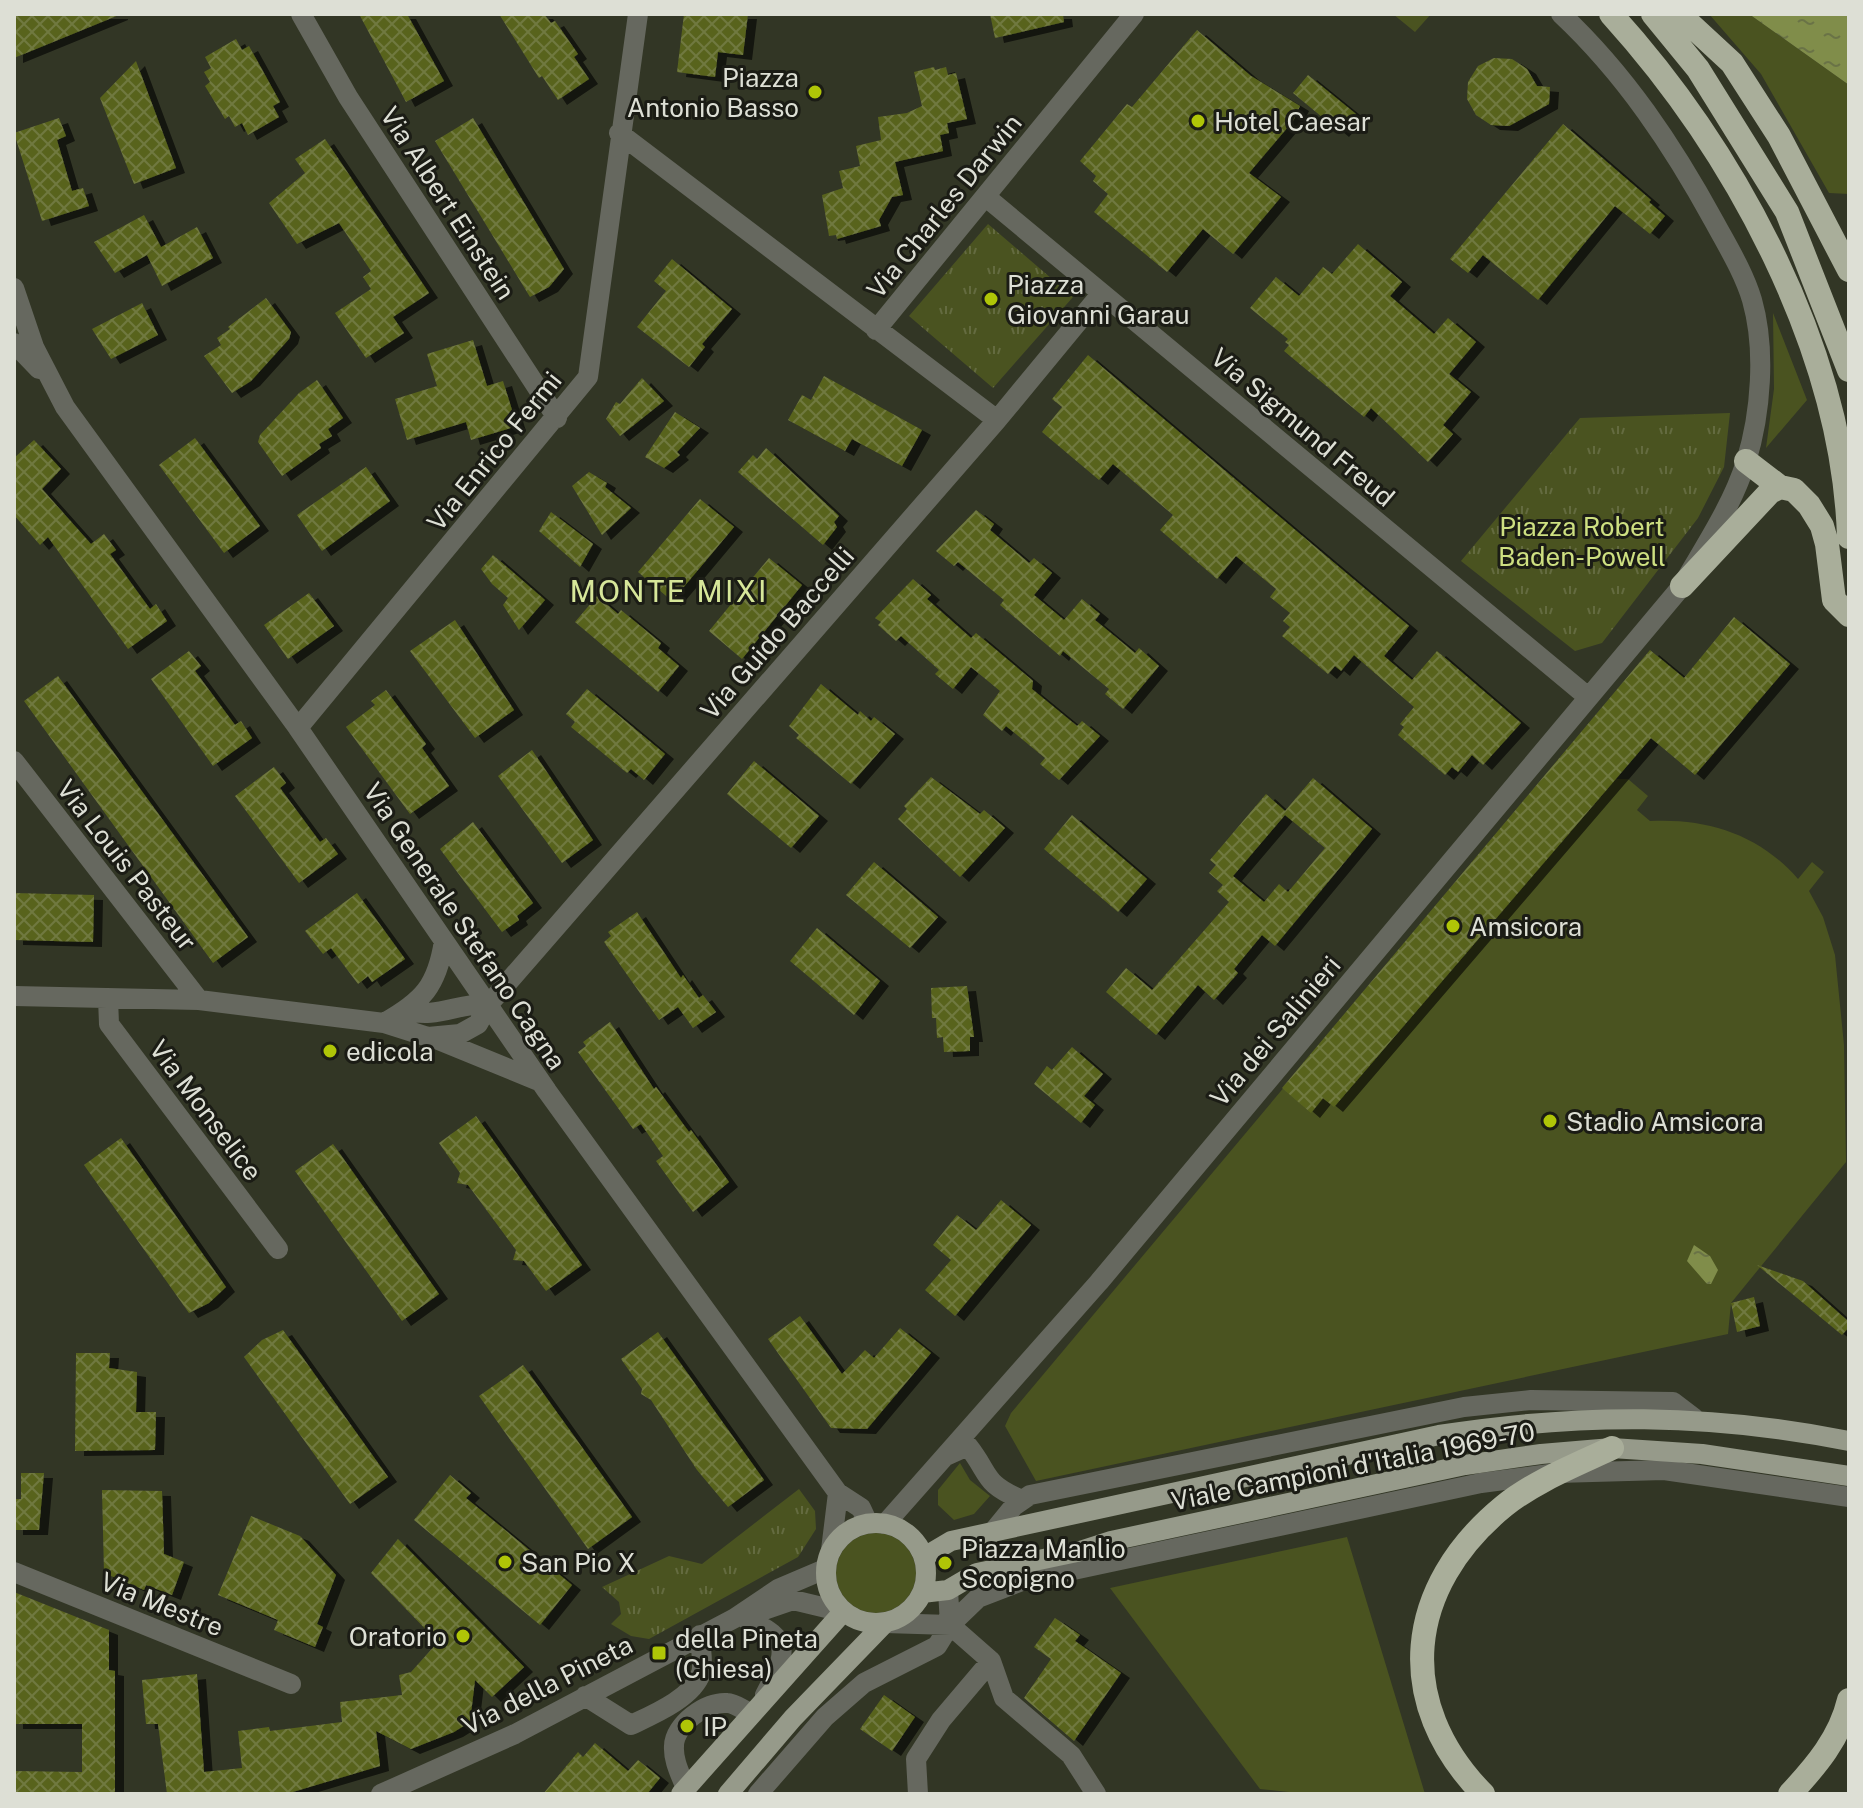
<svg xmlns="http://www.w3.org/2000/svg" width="1863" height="1808" viewBox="0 0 1863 1808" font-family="'Public Sans',sans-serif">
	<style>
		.green { fill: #4a5320 }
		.park { fill: url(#park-tufts) }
		.water { fill: url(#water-ripples) }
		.building { fill: url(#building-cross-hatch); fill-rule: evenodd; filter: url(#shadow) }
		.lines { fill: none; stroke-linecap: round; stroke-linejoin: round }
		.minor { stroke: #66685f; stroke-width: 20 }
		.major { stroke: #969a8a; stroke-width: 20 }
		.highway { stroke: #a9ae9a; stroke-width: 24 }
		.poi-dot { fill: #afc507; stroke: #1b1c15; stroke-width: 3 }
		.labels { text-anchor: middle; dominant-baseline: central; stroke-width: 6; stroke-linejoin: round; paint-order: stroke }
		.poi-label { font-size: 26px; fill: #dddfd5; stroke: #1b1c15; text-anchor: start }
		.street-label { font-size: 26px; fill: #dddfd5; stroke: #1b1c15 }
		.park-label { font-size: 26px; fill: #cee081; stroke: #1b1c15 }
		.quarter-label { font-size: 30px; letter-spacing: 2px; fill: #d7e79a; stroke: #1b1c15 }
	</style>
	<defs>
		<pattern id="park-tufts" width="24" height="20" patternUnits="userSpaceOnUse" patternTransform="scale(2)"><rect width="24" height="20" fill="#4a5320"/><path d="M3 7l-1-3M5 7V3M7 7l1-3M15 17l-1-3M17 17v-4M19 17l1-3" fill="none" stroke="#646b40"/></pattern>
		<pattern id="water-ripples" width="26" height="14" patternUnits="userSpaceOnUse" patternTransform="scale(2)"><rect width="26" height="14" fill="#808d4a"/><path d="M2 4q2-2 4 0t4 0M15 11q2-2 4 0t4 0" fill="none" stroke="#6a7346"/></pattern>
		<pattern id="building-cross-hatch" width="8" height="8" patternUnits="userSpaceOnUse" patternTransform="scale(2)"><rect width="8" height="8" fill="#58631f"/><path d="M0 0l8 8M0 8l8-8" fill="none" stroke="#70793f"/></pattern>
		<filter id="shadow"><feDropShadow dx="9" dy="5" stdDeviation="0" flood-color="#0009"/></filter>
	</defs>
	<rect width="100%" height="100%" fill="#323625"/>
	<!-- green -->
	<path class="green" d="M1709 14H1749L1849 85V194L1829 193 1761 74Z
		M1773 313 1807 400 1766 448 1774 389Z
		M1571 745 1614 779H1628L1648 796 1637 810 1650 821C1707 818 1759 834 1798 879L1812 862 1824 872 1809 891 1823 917 1835 955 1844 1045 1846 1162 1731 1303 1728 1334 1036 1481 1005 1426 1011 1413Z
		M960 1463 970 1480 990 1496 974 1514 954 1520 938 1505V1490Z
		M836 1573a40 40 0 1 1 80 0a40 40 0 1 1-80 0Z
		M1347 1537 1425 1794H1308L1260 1789 1110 1588Z"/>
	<!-- park -->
	<path class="park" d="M1393 14H1431L1415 32Z
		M988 224 1073 297 993 388 909 316Z
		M1730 413 1724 467 1698 518 1602 643 1575 651 1461 561 1580 418Z
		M799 1489 815 1511 816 1529 798 1557 649 1639 631 1636 611 1624 621 1614 619 1602 602 1587 669 1556 702 1564Z"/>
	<!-- water -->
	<path class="water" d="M1749 14H1846L1849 16V85Z
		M1694 1245 1710 1256 1718 1270 1711 1284H1707L1687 1261Z"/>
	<!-- building -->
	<path class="building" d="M14 14H119V15L14 58Z
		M359 14H407L444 81 406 102Z
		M499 14H544L551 23 555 21 578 54 574 57 589 79 558 100 542 76 539 78Z
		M684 14H748L743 55 718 52 715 77 677 72Z
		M990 14H1063L1064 22 995 38Z
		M1197 30 1251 76 1300 106 1293 121 1249 173 1281 197 1233 254 1203 229 1167 272 1094 212 1108 194 1093 181 1096 176 1080 161 1127 104 1132 107Z
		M236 39 242 50 249 46 280 102 273 106 279 117 248 135 242 123 235 127 229 116 225 119 205 86 210 82 204 72 211 68 205 57Z
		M1494 58 1512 59 1527 69 1537 86 1550 87 1549 104 1509 126 1491 125 1476 115 1467 99 1468 82 1478 66Z
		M136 61 176 168 134 184 100 98Z
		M934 67 935 70 946 67 948 75 956 73 967 119 947 123 949 133 940 135 943 151 895 162 903 195 892 197 879 220 881 226 837 239 836 235 829 236 822 195 843 188 839 171 860 166 856 146 881 140 878 117 907 113 922 106 914 72Z
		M1308 75 1356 114 1340 132 1293 93Z
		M59 118 66 136 57 140 72 191 83 188 89 206 42 221 14 133Z
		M473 118 564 269 549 287 530 297 435 141Z
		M1563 124 1651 200 1649 202 1665 216 1650 234 1615 206 1538 300 1483 255 1468 273 1450 259Z
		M325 139 429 293 393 317 404 333 366 358 335 313 371 289 363 277 371 271 339 223 297 244 269 203 305 173 295 159Z
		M144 215 161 247 115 273 94 242Z
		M197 227 213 258 162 286 147 255Z
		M1358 244 1402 282 1390 296 1434 334 1448 318 1476 342 1449 374 1471 392 1443 425 1453 434 1428 462 1371 408 1364 417 1302 366 1284 351 1289 345 1285 342 1288 339 1250 308 1276 277 1299 296 1323 267 1332 274Z
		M672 259 732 309 702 344 705 347 689 367 637 327 666 291 654 281Z
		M266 298 291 332 289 339 251 381 232 393 204 356 221 345 217 338 230 329 228 327Z
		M142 303 158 335 111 359 92 329Z
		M473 340 487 386 503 381 517 426 471 440 466 422 407 440 395 399 437 386 427 354Z
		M1088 355 1409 626 1384 656 1412 680 1437 651 1521 723 1483 765 1472 755 1458 772 1452 767 1445 775 1398 735 1404 727 1400 724 1414 707 1354 655 1341 671 1335 666 1328 674 1282 636 1290 627 1283 621 1290 613 1270 597 1276 589 1236 556 1217 579 1160 530 1173 515 1113 464 1099 480 1042 432 1062 407 1052 399Z
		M824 376 922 430 902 466 852 439 845 451 788 420 802 395 811 400Z
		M642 378 664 401 620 436 606 419 616 402 620 404Z
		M317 380 343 418 328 429 332 436 319 444 321 448 282 476 258 442 260 435 299 393Z
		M675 412 700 428 677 452 680 455 664 468 645 457Z
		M195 438 260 526 224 553 159 465Z
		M34 440 61 469 42 489 91 544 104 534 116 550 110 554 150 609 156 604 167 621 128 649 48 537 40 545 14 515V458Z
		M766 448 839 516 834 522 837 527 823 545 738 472 753 455 757 459Z
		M366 467 390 501 322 551 297 515Z
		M589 472 607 483 605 487 631 508 602 535 572 486Z
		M700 499 734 527 672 601 638 572Z
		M976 510 994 524 990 530 1029 563 1034 558 1052 573 1034 595 1064 620 1082 599 1100 614 1095 620 1135 653 1139 648 1159 666 1123 709 1105 694 1109 689 1063 651 1060 656 1000 605 1004 600 958 562 954 566 936 551Z
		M551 512 593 544 580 567 539 531Z
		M493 555 545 600 519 630 503 605 508 598 492 584 481 569Z
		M769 558 802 585 742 659 709 631Z
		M913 579 931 595 927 599 971 638 976 633 1033 681 1032 689 1077 726 1082 721 1100 736 1059 780 1040 764 1045 758 1006 726 1002 731 983 715 1000 691 971 667 953 689 935 674 939 670 901 636 896 641 878 625 881 622 875 618Z
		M309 593 334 626 288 659 264 625Z
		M597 596 618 614 621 610 661 643 658 648 679 666 658 692 575 622Z
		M1734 617 1790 664 1695 775 1651 738 1334 1107 1323 1098 1311 1113 1282 1088 1650 650 1684 678Z
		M455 620 514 710 475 738 410 651Z
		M189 651 201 666 195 671 235 725 241 721 252 738 213 766 151 679Z
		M58 676 248 937 213 963 24 701Z
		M821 684 858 715 860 711 871 721 874 717 895 734 851 784 796 738 799 735 789 726Z
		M587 689 665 754 644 780 631 769 627 773 571 727 575 722 566 714Z
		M386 690 426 744 422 748 449 786 410 814 346 727 375 705 371 701Z
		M532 750 593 840 562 863 498 776Z
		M754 761 819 816 791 848 727 794Z
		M274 767 286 783 280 788 320 842 326 838 338 854 299 883 235 796Z
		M931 777 980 814 984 810 1005 828 960 877 898 819 907 809 904 806Z
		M1313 778 1372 829 1275 946 1262 935 1234 969 1238 973 1214 1000 1198 985 1156 1035 1106 992 1126 968 1152 990 1229 902 1217 891 1223 885 1209 873 1216 865 1210 860 1266 794 1285 811ZM1285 815 1325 848 1288 892 1279 884 1264 902 1233 876Z
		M1072 815 1147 879 1118 912 1044 849Z
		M473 822 533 903 517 916 519 920 502 932 440 849Z
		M874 862 938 917 910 948 846 895Z
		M14 893 94 895 93 942 14 940Z
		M357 893 405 959 372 982 368 976 358 984 331 948 323 954 305 931Z
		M637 912 681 978 683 975 699 998 703 995 716 1012 693 1028 678 1007 659 1020 604 942 611 936 608 932Z
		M817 928 880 981 854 1015 790 961Z
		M967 986 974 1037H970V1051L944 1052 943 1037 937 1038 936 1018H932L931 988Z
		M610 1022 654 1089 656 1087 689 1132 691 1130 729 1182 693 1212 656 1161 663 1156 641 1124 633 1129 578 1052 586 1046 583 1042Z
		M1072 1047 1103 1074 1084 1096 1095 1105 1081 1123 1034 1084 1047 1066 1052 1070Z
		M476 1116 582 1265 546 1291 524 1261 513 1260 516 1250 468 1185 457 1183 460 1173 439 1143Z
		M121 1138 226 1287 209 1303 189 1313 84 1165Z
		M333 1144 439 1294 402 1321 295 1171Z
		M1001 1200 1031 1225 955 1316 925 1290 951 1260 933 1245 957 1215 976 1230Z
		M1757 1265 1803 1281 1849 1322V1327L1842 1335Z
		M1754 1297 1760 1326 1737 1332 1731 1303Z
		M800 1316 842 1374 865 1350 874 1358 900 1328 931 1353 867 1429 831 1428 768 1339Z
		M283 1330 388 1477 350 1504 244 1357 262 1340Z
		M658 1332 764 1480 728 1507 697 1470 651 1400 641 1394 642 1389 621 1359Z
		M76 1353H110L109 1368 137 1372 136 1412H156L155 1450 75 1451Z
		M523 1365 632 1517 588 1549 479 1396Z
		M21 1473H44L39 1530H14V1499H21Z
		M450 1475 471 1493 466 1498 572 1585 540 1625 414 1520Z
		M102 1490 162 1491 164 1554 184 1562 172 1595 146 1585 144 1590 104 1573Z
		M251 1516 300 1536 336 1575 317 1624 323 1627 315 1647 274 1630 278 1620 218 1595Z
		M398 1539 524 1667 492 1697 475 1680 470 1722 454 1732 411 1749 376 1731 380 1766 286 1794H167L158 1724H146L142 1680 197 1674 204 1772 242 1768 238 1731 269 1727 270 1731 342 1722 340 1702 402 1695 399 1675 411 1672 438 1642 371 1573Z
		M14 1592 109 1630V1670L115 1671V1794H14V1771L82 1772V1724H14Z
		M1055 1618 1080 1635 1075 1641 1121 1673 1074 1741 1024 1698 1051 1659 1034 1647Z
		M884 1695 915 1717 892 1751 860 1729Z
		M595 1743 628 1771 638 1760 660 1778 647 1794H543L578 1752 583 1757Z"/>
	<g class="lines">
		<!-- minor -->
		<path class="minor" d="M301 14 348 97 557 418
			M619 133 997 420
			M986 197 1588 697
			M14 288 34 347 65 407 298 728 547 1091 838 1493 861 1508 868 1523
			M876 330 1134 14
			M14 343 39 369
			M298 728 588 377 638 14
			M14 761 199 1000
			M14 996 199 1000 384 1023 428 1037 460 1034 478 1024 489 1004 997 420 1101 294
			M108 998 109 1024 278 1249
			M406 1010C435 1020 460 1002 489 1004
			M384 1023C423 1001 437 986 444 941
			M436 1039 541 1082
			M946 1456 968 1446C991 1475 982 1483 1022 1500
			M885 1524 1099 1282 1682 586C1705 546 1732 506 1746 462 1761 413 1766 349 1752 300 1744 273 1728 247 1715 223 1673 146 1625 74 1561 14
			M992 1533 1014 1506 1030 1495 1464 1407 1531 1400 1673 1402 1694 1418
			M831 1550 838 1493
			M14 1572 291 1684
			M948 1590 950 1625 991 1661 1004 1698 1071 1755 1096 1794
			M761 1611 793 1600 843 1612
			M746 1619C793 1639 787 1653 765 1695
			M885 1623 950 1625
			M585 1696 631 1725C652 1715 693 1698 701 1673 704 1663 700 1646 700 1635
			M686 1789C681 1775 673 1761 674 1746 674 1725 706 1701 727 1703 735 1703 743 1710 750 1713
			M381 1794 515 1734 735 1618 778 1589 825 1569
			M758 1794 825 1717 864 1683 937 1646 950 1625 978 1598 1022 1581 1481 1483 1557 1473 1664 1470 1849 1497
			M918 1794 916 1759 941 1720 991 1661"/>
		<!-- major -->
		<path class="major" d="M826 1573a50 50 0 1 1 100 0a50 50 0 1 1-100 0Z
			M924 1557 951 1541 1439 1435C1580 1413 1709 1413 1849 1441
			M922 1593 948 1590 977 1573 1077 1552 1111 1541 1465 1465 1541 1454 1612 1448 1702 1454 1849 1476
			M681 1794 843 1612
			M728 1794 793 1718 885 1623"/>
		<!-- highway -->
		<path class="highway" d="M1611 14C1735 151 1843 349 1849 537
			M1653 14 1698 69 1787 212 1849 370
			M1679 14 1732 63 1779 136 1849 270
			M1746 461 1780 487 1794 490 1809 505 1822 526 1827 544 1834 600 1849 615
			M1682 586 1770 492 1780 487
			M1483 1794C1393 1702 1405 1587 1504 1506 1535 1481 1576 1465 1612 1448
			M1790 1794C1816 1766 1840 1738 1849 1700"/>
	</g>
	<!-- markers -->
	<g class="poi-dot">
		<circle cx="815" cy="92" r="8"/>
		<circle cx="1198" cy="121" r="8"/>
		<circle cx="991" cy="299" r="8"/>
		<circle cx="1453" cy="926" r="8"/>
		<circle cx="330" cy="1051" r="8"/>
		<circle cx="1550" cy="1121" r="8"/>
		<circle cx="505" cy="1562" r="8"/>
		<circle cx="945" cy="1563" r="8"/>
		<circle cx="463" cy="1636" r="8"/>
		<rect x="651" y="1645" width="16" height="16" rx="4"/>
		<circle cx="687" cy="1726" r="8"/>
	</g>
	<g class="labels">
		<!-- poi labels -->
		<g class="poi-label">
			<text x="799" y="77" text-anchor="end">Piazza<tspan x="799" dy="30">Antonio Basso</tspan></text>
			<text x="1214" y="121">Hotel Caesar</text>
			<text x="1007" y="284">Piazza<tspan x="1007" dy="30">Giovanni Garau</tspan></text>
			<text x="1469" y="926">Amsicora</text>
			<text x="346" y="1051">edicola</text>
			<text x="1566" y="1121">Stadio Amsicora</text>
			<text x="961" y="1548">Piazza Manlio<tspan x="961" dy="30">Scopigno</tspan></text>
			<text x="521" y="1562">San Pio X</text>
			<text x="447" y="1636" text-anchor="end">Oratorio</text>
			<text x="675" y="1638">della Pineta<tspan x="675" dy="30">(Chiesa)</tspan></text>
			<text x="703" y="1726">IP</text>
		</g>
		<!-- street labels -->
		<g class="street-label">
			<text transform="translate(448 203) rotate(57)">Via Albert Einstein</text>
			<text transform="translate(944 206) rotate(-51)">Via Charles Darwin</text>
			<text transform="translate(1303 427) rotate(40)">Via Sigmund Freud</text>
			<text transform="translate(494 451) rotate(-51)">Via Enrico Fermi</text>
			<text transform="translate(777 633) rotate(-49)">Via Guido Baccelli</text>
			<text transform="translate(127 865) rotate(52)">Via Louis Pasteur</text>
			<text transform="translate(465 926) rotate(56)">Via Generale Stefano Cagna</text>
			<text transform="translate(1275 1031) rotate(-50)">Via dei Salinieri</text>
			<text transform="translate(206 1110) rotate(53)">Via Monselice</text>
			<text transform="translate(1353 1466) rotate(-11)">Viale Campioni d'Italia 1969-70</text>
			<text transform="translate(162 1604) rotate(22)">Via Mestre</text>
			<text transform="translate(547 1685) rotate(-27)">Via della Pineta</text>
		</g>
		<!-- park labels -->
		<g class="park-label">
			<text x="1582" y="526">Piazza Robert<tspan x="1582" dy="30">Baden-Powell</tspan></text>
		</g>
		<!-- quarter labels -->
		<g class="quarter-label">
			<text x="669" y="591">MONTE MIXI</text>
		</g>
	</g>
	<!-- border -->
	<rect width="1863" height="1808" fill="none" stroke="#dddfd5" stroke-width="32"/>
</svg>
